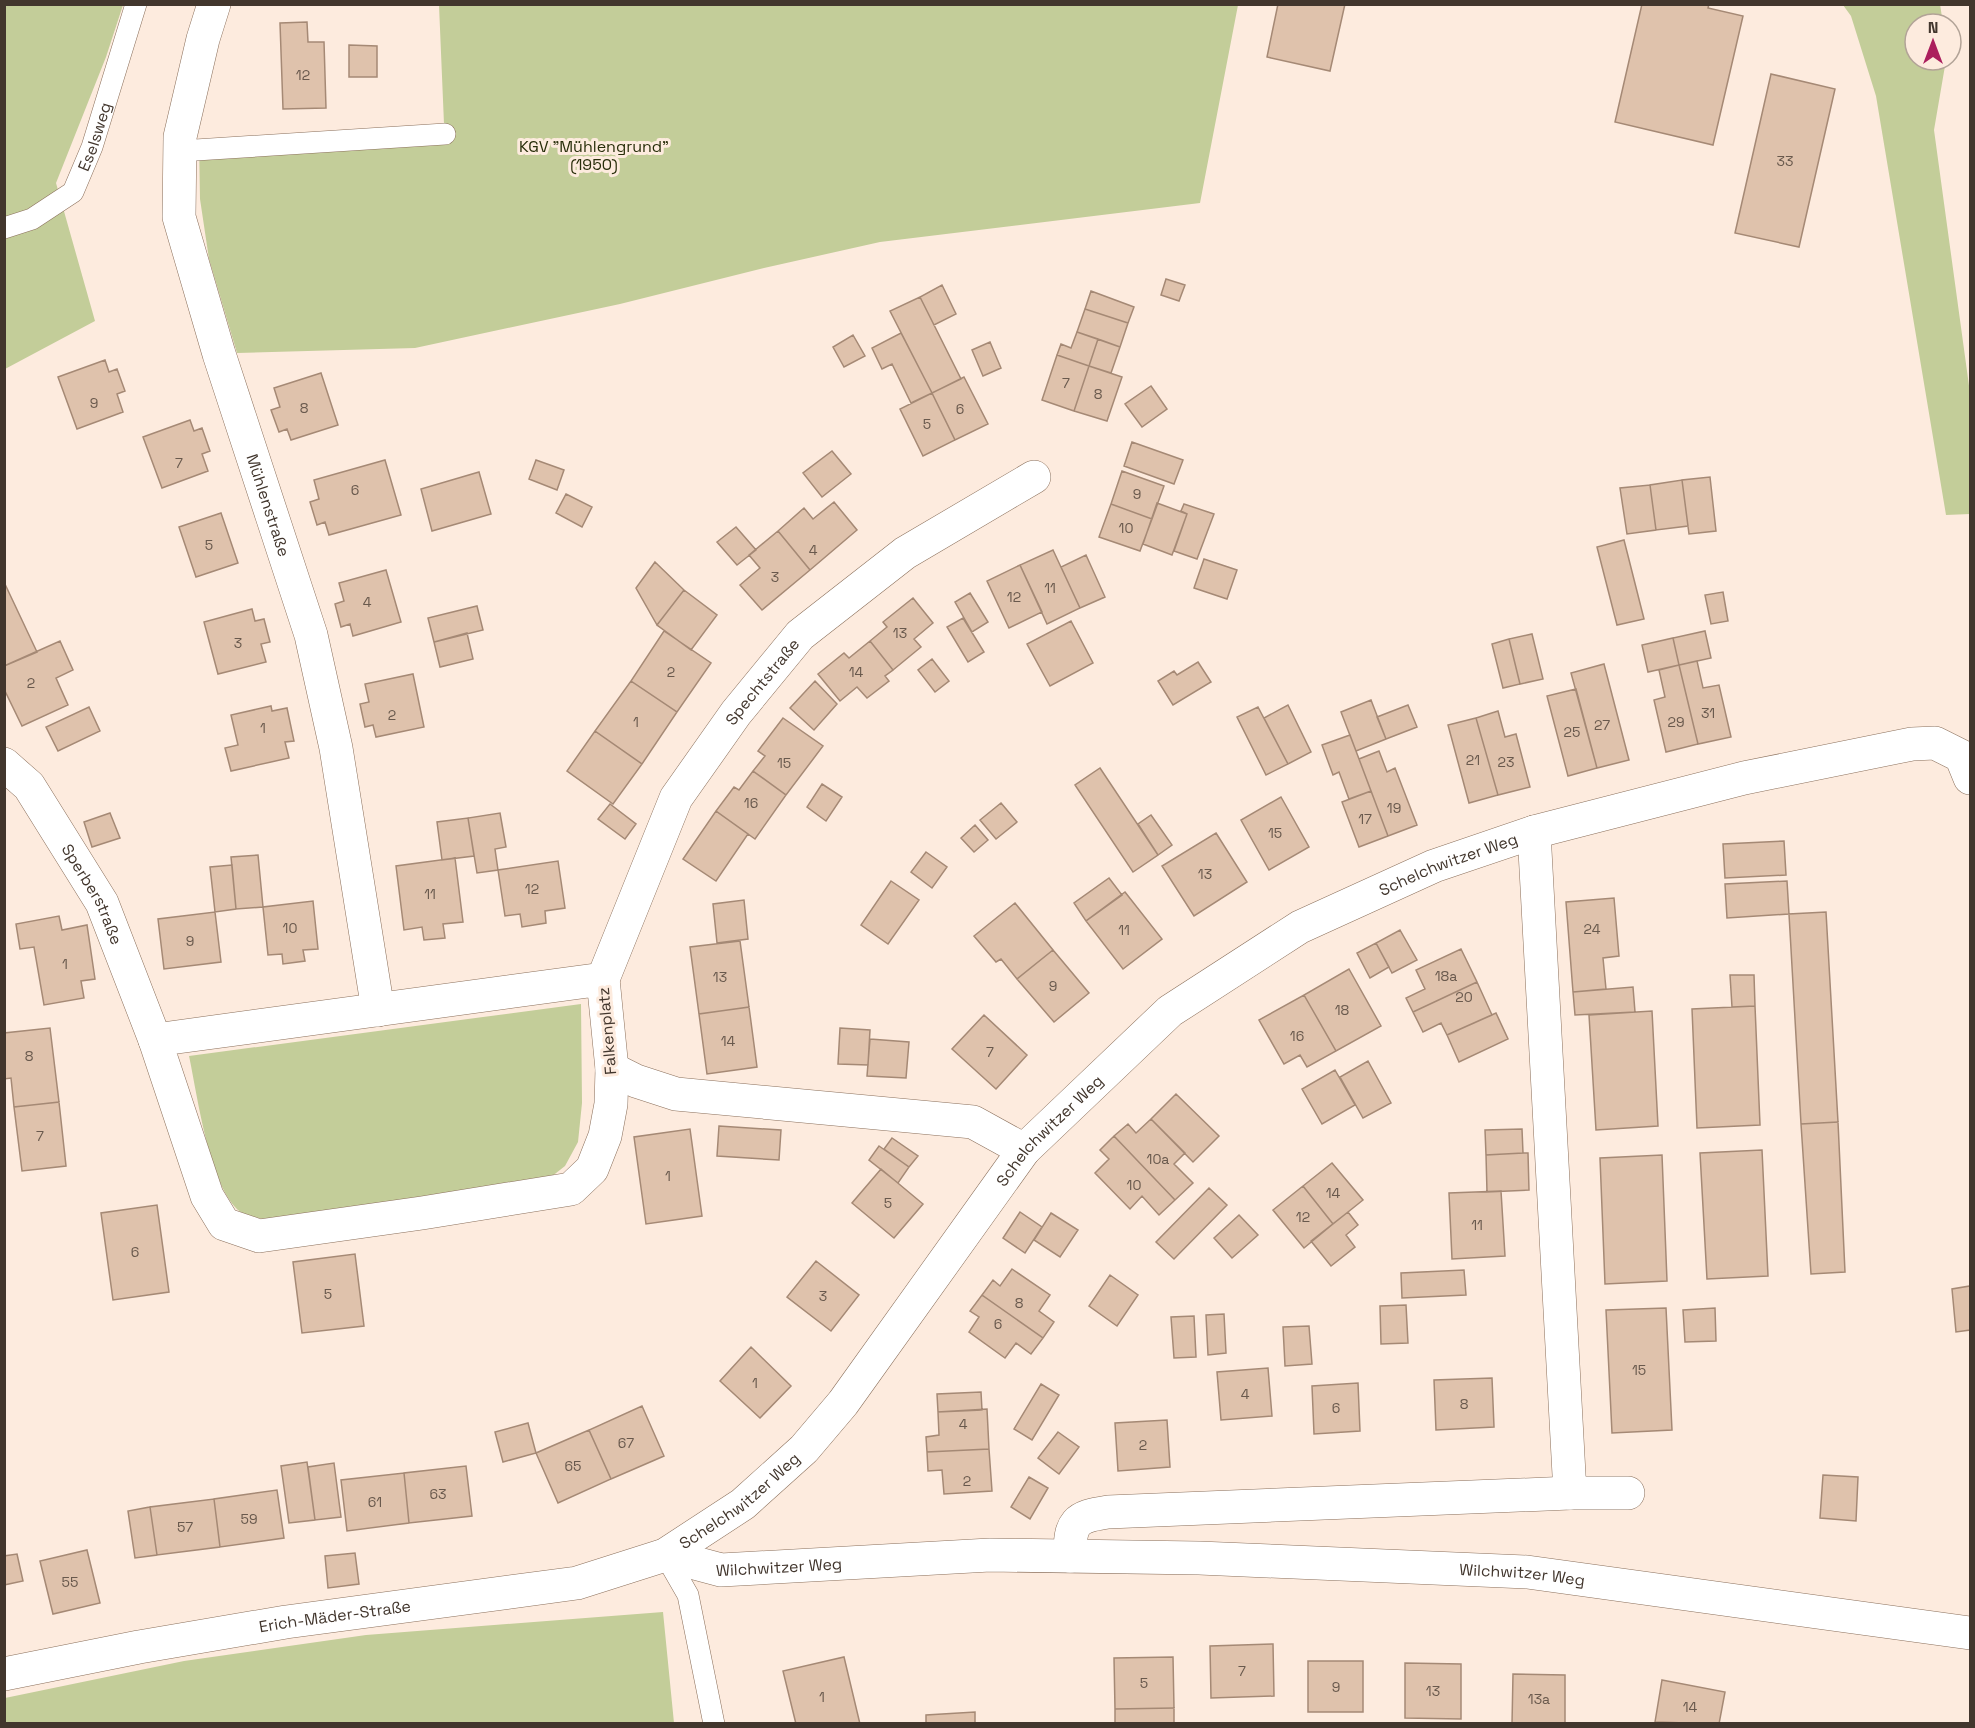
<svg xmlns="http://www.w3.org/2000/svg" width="1975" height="1728" viewBox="0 0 1975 1728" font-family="'Space Grotesk',sans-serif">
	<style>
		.green { fill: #c3cd99 }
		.building { fill: #dfc2ac; stroke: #a58975; stroke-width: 1.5 }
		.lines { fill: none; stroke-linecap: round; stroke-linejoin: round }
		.service-casing { stroke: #8b705c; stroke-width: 22 }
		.minor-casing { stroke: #8b705c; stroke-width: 34 }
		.service { stroke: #fff; stroke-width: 21 }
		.minor { stroke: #fff; stroke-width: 33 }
		.labels { text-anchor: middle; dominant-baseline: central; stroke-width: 6; stroke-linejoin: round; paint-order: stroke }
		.number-label { font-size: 14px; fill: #69594d }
		.street-label { font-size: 16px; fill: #42362d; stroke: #fdebde }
		.park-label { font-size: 16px; fill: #282e0a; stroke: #fdebde }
	</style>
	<rect width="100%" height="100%" fill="#fdebde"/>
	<!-- green -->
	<path class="green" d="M1940 4 1943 24H1915V60H1946L1934 130 1970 393V514L1946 515 1876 96 1851 16 1843 5Z
		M5 5H123L106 57 56 183 95 321 5 369Z
		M439 5H1238L1200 203 880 242 764 268 620 304 415 348 237 353 209 259 200 199 199 140 444 124Z
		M581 1004 582 1103 578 1142 565 1166 546 1181 275 1221C266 1219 252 1218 244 1214 210 1196 197 1092 189 1056Z
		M663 1612 674 1723H5V1698L184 1661 366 1635Z"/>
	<!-- building -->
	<path class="building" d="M1278 4H1345L1330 71 1267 57Z
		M1642 4H1709L1708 8 1743 16 1713 145 1615 122Z
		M307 22 308 42H324L326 108 283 109 280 23Z
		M349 45 377 46V77H349Z
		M1771 74 1835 89 1799 247 1735 233Z
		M1166 279 1185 285 1179 301 1161 295Z
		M942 285 956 314 934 325 920 297Z
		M1091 291 1134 307 1128 323 1085 309Z
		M920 297 961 379 932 393 890 311Z
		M1085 309 1128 323 1120 347 1077 332Z
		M1077 332 1098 339 1089 366 1057 355 1061 344 1071 348Z
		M901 333 932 393 911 403 892 364 882 369 872 348Z
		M853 335 865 356 844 367 833 347Z
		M1098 339 1120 347 1111 373 1089 366Z
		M990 342 1001 368 983 376 972 350Z
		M1057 355 1089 366 1074 411 1042 400Z
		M105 360 109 372 117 369 125 391 117 394 123 412 77 429 58 377Z
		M1089 366 1122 377 1107 421 1074 411Z
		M321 373 338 425 291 440 287 429 279 432 271 410 280 407 274 388Z
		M964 377 988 424 955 440 932 393Z
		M1151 386 1167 409 1142 427 1125 404Z
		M932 393 955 440 923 456 900 409Z
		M190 420 194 431 202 428 210 451 202 454 208 471 162 488 143 437Z
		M1132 442 1183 460 1174 484 1124 466Z
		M832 451 851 474 822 497 803 473Z
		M385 460 401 515 329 535 325 522 317 525 310 502 319 499 314 480Z
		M536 460 564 470 557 490 529 479Z
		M1122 471 1164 486 1152 519 1111 504Z
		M479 472 491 514 432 531 421 489Z
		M1710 477 1716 531 1689 534 1682 480Z
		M1682 480 1688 526 1656 530 1650 485Z
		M1650 485 1656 530 1627 534 1620 488Z
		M566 494 592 507 582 527 556 513Z
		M834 502 857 530 810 570 778 531 804 508 813 519Z
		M1157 503 1187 514 1172 555 1143 544Z
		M1111 504 1152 519 1140 551 1099 537Z
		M1184 504 1214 514 1197 559 1174 551 1187 514 1181 511Z
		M221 513 238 563 196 577 179 527Z
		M736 527 756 550 737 565 717 542Z
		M778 531 810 570 762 610 740 585 760 568 749 555Z
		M1624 540 1644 619 1617 625 1597 547Z
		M1053 550 1080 608 1047 624 1020 565Z
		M1086 555 1105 597 1080 608 1061 567Z
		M1204 559 1237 570 1227 599 1194 588Z
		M655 562 684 590 657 625 636 588Z
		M1020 565 1042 612 1009 628 987 581Z
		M386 570 401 622 353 636 350 624 341 627 335 604 344 601 339 583Z
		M4 582 37 652 4 666Z
		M684 590 717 615 691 650 657 625Z
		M1723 592 1728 621 1711 624 1705 595Z
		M970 593 988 622 972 632 955 602Z
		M913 598 933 623 914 639 921 647 893 670 870 641 887 627 883 622Z
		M477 606 483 630 434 642 428 618Z
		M252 609 255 621 264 619 270 642 261 644 266 662 218 674 204 622Z
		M963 618 984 652 968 662 947 627Z
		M1071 621 1093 663 1050 686 1027 644Z
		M664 631 711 663 677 712 631 681Z
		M1705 631 1711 658 1679 665 1673 638Z
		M467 633 473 659 440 667 434 642Z
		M1532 634 1543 679 1520 684 1509 639Z
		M1673 638 1679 665 1648 672 1642 645Z
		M1509 639 1520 684 1503 688 1492 644Z
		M60 641 73 670 56 678 68 705 22 726 4 689V666Z
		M870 641 893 670 885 676 889 681 867 698 857 687 840 701 818 674 844 653 849 658Z
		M932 659 949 681 935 692 918 670Z
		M1697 661 1703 688 1719 685 1731 737 1698 744 1679 665Z
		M1198 662 1211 682 1173 705 1158 681 1174 671 1177 675Z
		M1604 664 1629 760 1597 768 1571 673Z
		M1679 665 1698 744 1666 752 1654 700 1665 697 1659 670Z
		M413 674 424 727 376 737 373 725 365 727 360 704 369 702 365 684Z
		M631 681 677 712 642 764 595 731Z
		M815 681 837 704 814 730 790 708Z
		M1576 689 1597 768 1568 776 1547 696Z
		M1371 700 1386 739 1356 751 1341 712Z
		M1288 705 1311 752 1288 764 1264 718Z
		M1408 705 1417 727 1386 739 1377 717Z
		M271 706 272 711 287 708 294 741 285 742 289 758 231 771 225 748 238 745 231 715Z
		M89 707 100 731 58 751 46 727Z
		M1258 707 1288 764 1266 775 1237 717Z
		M1498 711 1505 737 1516 734 1530 787 1498 795 1476 718Z
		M783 718 823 746 786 795 753 771 765 756 758 751Z
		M1476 718 1498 795 1469 803 1448 725Z
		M595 731 642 764 613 804 567 771Z
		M1350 735 1371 791 1349 799 1339 772 1333 775 1322 745Z
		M1379 751 1387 772 1395 768 1417 825 1388 836 1359 759Z
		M1100 768 1158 855 1133 872 1075 785Z
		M753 771 786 795 755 839 716 811 734 787 739 790Z
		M822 784 842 797 826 821 807 807Z
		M1371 791 1388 836 1359 847 1342 802Z
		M1281 797 1309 847 1269 870 1241 820Z
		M1001 803 1017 822 996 839 980 820Z
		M610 804 636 824 625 839 598 819Z
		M716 811 748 834 716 881 683 859Z
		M110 813 120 838 92 847 84 822Z
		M500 813 506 847 495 849 498 870 477 873 468 818Z
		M1151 815 1172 845 1158 855 1138 824Z
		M468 818 474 856 442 860 437 822Z
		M975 825 988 840 974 852 961 838Z
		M1216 833 1247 882 1194 916 1162 866Z
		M1784 841 1786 875 1725 878 1723 844Z
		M926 852 947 867 932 888 911 872Z
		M258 855 263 907 236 909 231 857Z
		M455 858 463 922 443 924 445 938 424 940 422 927 404 930 396 866Z
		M558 861 565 908 545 911 546 923 522 927 520 914 505 916 498 870Z
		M232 865 236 909 215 912 210 867Z
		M1109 878 1122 895 1086 921 1074 903Z
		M891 881 919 900 888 944 861 925Z
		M1787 881 1789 914 1727 918 1725 884Z
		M1125 892 1162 939 1123 969 1086 921Z
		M1614 898 1619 956 1603 958 1606 989 1573 992 1566 902Z
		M744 900 748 939 717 943 713 904Z
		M313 901 318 949 303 950 305 961 283 964 282 954 268 955 263 907Z
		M1015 903 1053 950 1017 979 1001 959 996 962 974 936Z
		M215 912 221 962 164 969 158 919Z
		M1826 912 1838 1122 1801 1124 1789 914Z
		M59 916 62 930 87 925 95 979 81 981 84 998 44 1005 34 947 20 949 16 924Z
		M1400 930 1417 960 1392 973 1376 943Z
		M740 941 749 1007 699 1014 690 947Z
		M1376 943 1389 967 1370 978 1357 953Z
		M1461 949 1477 982 1413 1012 1406 998 1425 989 1416 970Z
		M1053 950 1089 993 1054 1022 1017 979Z
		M1349 969 1381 1026 1336 1051 1304 995Z
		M1730 975H1754L1755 1006 1732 1007Z
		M1477 982 1492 1015 1447 1035 1441 1023 1423 1032 1413 1012Z
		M1633 987 1635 1012 1575 1015 1573 992Z
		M1304 995 1336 1051 1307 1067 1300 1055 1284 1064 1259 1020Z
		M1755 1006 1760 1125 1697 1128 1692 1009Z
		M749 1007 757 1067 707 1074 699 1014Z
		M1652 1011 1658 1126 1596 1130 1589 1015Z
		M1496 1013 1508 1039 1459 1062 1447 1035Z
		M984 1015 1027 1055 996 1089 952 1049Z
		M50 1028 59 1102 14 1107 11 1078 4 1079V1033Z
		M840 1028 870 1030 868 1065 838 1064Z
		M870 1039 909 1042 906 1078 867 1076Z
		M1368 1061 1391 1103 1363 1118 1340 1077Z
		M1335 1070 1355 1105 1322 1124 1302 1089Z
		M1176 1094 1219 1136 1193 1162 1151 1119Z
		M59 1102 66 1166 22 1171 14 1107Z
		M1151 1119 1185 1153 1174 1164 1193 1183 1175 1200 1114 1136 1128 1124 1136 1133Z
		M1838 1122 1845 1272 1811 1274 1801 1124Z
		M719 1126 781 1130 779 1160 717 1156Z
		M690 1129 702 1216 646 1224 634 1137Z
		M1522 1129 1523 1153 1486 1155 1485 1130Z
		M1114 1136 1175 1200 1159 1215 1142 1196 1130 1209 1095 1173 1109 1159 1100 1150Z
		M892 1138 918 1156 909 1167 884 1149Z
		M879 1146 909 1167 898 1183 869 1160Z
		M1762 1150 1768 1276 1707 1279 1700 1153Z
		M1523 1153H1528L1529 1190 1487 1192 1486 1155Z
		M1662 1155 1667 1281 1605 1284 1600 1158Z
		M1332 1163 1363 1200 1333 1224 1303 1186Z
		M881 1169 923 1204 894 1238 852 1203Z
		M1303 1186 1333 1224 1304 1248 1273 1210Z
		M1209 1188 1227 1205 1174 1259 1156 1242Z
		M1501 1191 1505 1256 1452 1259 1449 1193Z
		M157 1205 169 1292 113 1300 101 1213Z
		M1020 1212 1042 1227 1025 1253 1003 1238Z
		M1348 1212 1358 1225 1346 1235 1355 1247 1331 1266 1311 1241Z
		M1051 1213 1078 1230 1060 1257 1034 1240Z
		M1239 1215 1258 1235 1232 1258 1214 1238Z
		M355 1254 364 1326 302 1333 293 1262Z
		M816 1261 859 1295 831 1331 787 1297Z
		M1012 1269 1050 1295 1039 1311 1054 1322 1043 1338 982 1295 993 1280 1000 1286Z
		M1464 1270 1466 1295 1402 1298 1401 1273Z
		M1110 1275 1138 1295 1117 1326 1089 1306Z
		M1970 1286V1330L1956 1332 1952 1289Z
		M982 1295 1043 1338 1031 1354 1016 1343 1005 1358 969 1332 979 1317 970 1311Z
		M1406 1305 1408 1343 1381 1344 1380 1306Z
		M1666 1308 1672 1430 1612 1433 1606 1310Z
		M1715 1308 1716 1341 1685 1342 1683 1310Z
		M1224 1314 1226 1353 1208 1355 1206 1315Z
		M1194 1316 1196 1357 1174 1358 1171 1317Z
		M1309 1326 1312 1364 1285 1366 1283 1327Z
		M751 1347 791 1386 760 1418 720 1381Z
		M1268 1368 1272 1416 1221 1420 1217 1372Z
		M1492 1378 1494 1427 1436 1430 1434 1380Z
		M1358 1383 1360 1431 1314 1434 1312 1386Z
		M1041 1384 1059 1395 1032 1440 1014 1429Z
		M981 1392 982 1410 938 1412 937 1394Z
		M642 1406 664 1456 611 1479 589 1430Z
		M987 1409 989 1449 927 1452 926 1437 939 1435 938 1412Z
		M1167 1420 1170 1467 1118 1471 1115 1423Z
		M528 1423 536 1453 503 1462 495 1432Z
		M589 1430 611 1479 558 1503 536 1453Z
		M1058 1432 1079 1447 1059 1474 1038 1458Z
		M989 1449 992 1491 944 1494 942 1470 928 1471 927 1452Z
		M307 1462 315 1520 289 1523 281 1466Z
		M334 1463 341 1517 315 1520 308 1467Z
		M466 1466 472 1516 409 1523 404 1473Z
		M404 1473 409 1523 347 1531 341 1480Z
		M1823 1475 1858 1477 1856 1521 1820 1518Z
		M1029 1477 1048 1488 1030 1519 1011 1507Z
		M277 1490 284 1538 220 1547 214 1499Z
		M214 1499 220 1547 157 1555 150 1507Z
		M150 1507 157 1555 135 1558 128 1511Z
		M87 1550 100 1603 53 1614 40 1561Z
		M355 1553 359 1584 328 1588 325 1556Z
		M17 1554 23 1581 4 1585V1556Z
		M1273 1644 1274 1696 1211 1698 1210 1646Z
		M844 1657 860 1724H796L783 1671Z
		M1173 1657 1174 1708 1115 1709 1114 1658Z
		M1308 1661H1363V1712H1308Z
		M1405 1663 1461 1664V1719L1405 1718Z
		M1513 1674 1565 1675V1724H1512Z
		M1662 1680 1725 1692 1719 1724 1655 1722Z
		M1174 1708V1724H1115V1709Z
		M975 1712V1724H926V1715Z"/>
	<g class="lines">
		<!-- service casing -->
		<g class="service-casing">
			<g id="service">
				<path d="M180 151 445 134"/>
				<path id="s1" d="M4 228 32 219 73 192 92 147 136 4"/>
				<path d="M665 1555 688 1595 714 1724"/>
			</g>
		</g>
		<!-- minor casing -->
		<g class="minor-casing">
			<g id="minor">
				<path id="s2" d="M214 4 203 39 180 137 179 217 219 354 311 635 336 748 378 1010"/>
				<path id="s3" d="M4 764 29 786 102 903 155 1040"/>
				<path d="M1534 832 1570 1493"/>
				<path d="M603 979 612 1069 611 1104 605 1136 592 1169 571 1189 422 1213 259 1236 224 1224 207 1196 155 1040Z"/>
				<path id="s4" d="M603 979 676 798 736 713 800 635 905 553 1034 477"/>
				<path d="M612 1069 636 1081 676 1094 973 1122 1024 1150"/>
				<path id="s5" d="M665 1555 721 1570 990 1555 1199 1558 1527 1572 1970 1633"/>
				<path d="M1070 1556C1070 1522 1075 1517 1108 1512L1570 1493H1628"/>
				<path id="s6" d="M4 1674 139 1647 286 1622 577 1583 665 1555 743 1504 804 1449 843 1403 1024 1150 1170 1011 1300 927 1434 866 1534 832 1744 778 1912 744 1935 743 1961 756 1970 778"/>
			</g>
		</g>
		<!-- service -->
		<use href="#service" class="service"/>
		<!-- minor -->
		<use href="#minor" class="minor"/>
	</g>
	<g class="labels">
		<!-- number labels -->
		<g class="number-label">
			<text x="303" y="75">12</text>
			<text x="1785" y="161">33</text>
			<text x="1066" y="383">7</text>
			<text x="1098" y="394">8</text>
			<text x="94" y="403">9</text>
			<text x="304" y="408">8</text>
			<text x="960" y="409">6</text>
			<text x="927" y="424">5</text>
			<text x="179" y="463">7</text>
			<text x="355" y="490">6</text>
			<text x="1137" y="494">9</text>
			<text x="1126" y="528">10</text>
			<text x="209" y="545">5</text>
			<text x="813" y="550">4</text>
			<text x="775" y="577">3</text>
			<text x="1050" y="588">11</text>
			<text x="1014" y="597">12</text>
			<text x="367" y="602">4</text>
			<text x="900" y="633">13</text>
			<text x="238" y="643">3</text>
			<text x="671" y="672">2</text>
			<text x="856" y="672">14</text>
			<text x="31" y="683">2</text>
			<text x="1708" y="713">31</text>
			<text x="392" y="715">2</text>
			<text x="636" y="722">1</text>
			<text x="1676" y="722">29</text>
			<text x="1602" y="725">27</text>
			<text x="263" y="728">1</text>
			<text x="1572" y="732">25</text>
			<text x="1473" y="760">21</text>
			<text x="1506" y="762">23</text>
			<text x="784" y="763">15</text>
			<text x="751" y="803">16</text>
			<text x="1394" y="808">19</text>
			<text x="1365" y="819">17</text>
			<text x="1275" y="833">15</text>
			<text x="1205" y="874">13</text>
			<text x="532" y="889">12</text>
			<text x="430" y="894">11</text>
			<text x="290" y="928">10</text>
			<text x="1592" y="929">24</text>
			<text x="1124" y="930">11</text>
			<text x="190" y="941">9</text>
			<text x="65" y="964">1</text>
			<text x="1446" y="976">18a</text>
			<text x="720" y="977">13</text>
			<text x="1053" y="986">9</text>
			<text x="1464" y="997">20</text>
			<text x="1342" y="1010">18</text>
			<text x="1297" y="1036">16</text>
			<text x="728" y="1041">14</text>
			<text x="990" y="1052">7</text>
			<text x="29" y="1056">8</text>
			<text x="40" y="1136">7</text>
			<text x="1158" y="1159">10a</text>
			<text x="668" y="1176">1</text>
			<text x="1134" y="1185">10</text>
			<text x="1333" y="1193">14</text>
			<text x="888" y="1203">5</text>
			<text x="1303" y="1217">12</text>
			<text x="1477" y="1225">11</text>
			<text x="135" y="1252">6</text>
			<text x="328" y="1294">5</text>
			<text x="823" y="1296">3</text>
			<text x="1019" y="1303">8</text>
			<text x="998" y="1324">6</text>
			<text x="1639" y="1370">15</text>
			<text x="755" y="1383">1</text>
			<text x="1245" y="1394">4</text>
			<text x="1464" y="1404">8</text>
			<text x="1336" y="1408">6</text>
			<text x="963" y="1424">4</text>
			<text x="626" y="1443">67</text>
			<text x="1143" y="1445">2</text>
			<text x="573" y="1466">65</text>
			<text x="967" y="1481">2</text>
			<text x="438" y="1494">63</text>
			<text x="375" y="1502">61</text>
			<text x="249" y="1519">59</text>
			<text x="185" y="1527">57</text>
			<text x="70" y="1582">55</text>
			<text x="1242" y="1671">7</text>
			<text x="1144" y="1683">5</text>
			<text x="1336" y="1687">9</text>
			<text x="1433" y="1691">13</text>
			<text x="822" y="1697">1</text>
			<text x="1539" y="1699">13a</text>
			<text x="1690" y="1707">14</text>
		</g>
		<!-- street labels -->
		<g class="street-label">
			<text stroke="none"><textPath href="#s1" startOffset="138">Eselsweg</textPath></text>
			<text stroke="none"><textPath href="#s2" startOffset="519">Mühlenstraße</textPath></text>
			<text stroke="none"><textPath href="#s4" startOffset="340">Spechtstraße</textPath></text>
			<text stroke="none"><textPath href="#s6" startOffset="1737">Schelchwitzer Weg</textPath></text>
			<text stroke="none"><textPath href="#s3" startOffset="159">Sperberstraße</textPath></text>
			<text transform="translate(607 1031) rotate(-95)">Falkenplatz</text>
			<text stroke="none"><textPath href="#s6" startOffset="1251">Schelchwitzer Weg</textPath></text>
			<text stroke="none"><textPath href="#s6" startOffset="765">Schelchwitzer Weg</textPath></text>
			<text stroke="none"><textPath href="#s5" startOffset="116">Wilchwitzer Weg</textPath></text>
			<text stroke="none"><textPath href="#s5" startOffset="860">Wilchwitzer Weg</textPath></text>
			<text stroke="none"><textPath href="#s6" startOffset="336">Erich-Mäder-Straße</textPath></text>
		</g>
		<!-- park labels -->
		<g class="park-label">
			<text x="594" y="146">KGV "Mühlengrund"<tspan x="594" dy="18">(1950)</tspan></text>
		</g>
	</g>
	<!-- border -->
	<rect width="1975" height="1728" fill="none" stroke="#42362d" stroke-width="12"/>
	<!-- north arrow -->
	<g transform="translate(1933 42)"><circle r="28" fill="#fdebde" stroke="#b2a397" stroke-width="1.5"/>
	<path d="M0-4.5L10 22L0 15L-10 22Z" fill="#ab1f5d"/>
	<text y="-9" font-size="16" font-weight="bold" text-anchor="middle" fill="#42362d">N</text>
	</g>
</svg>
